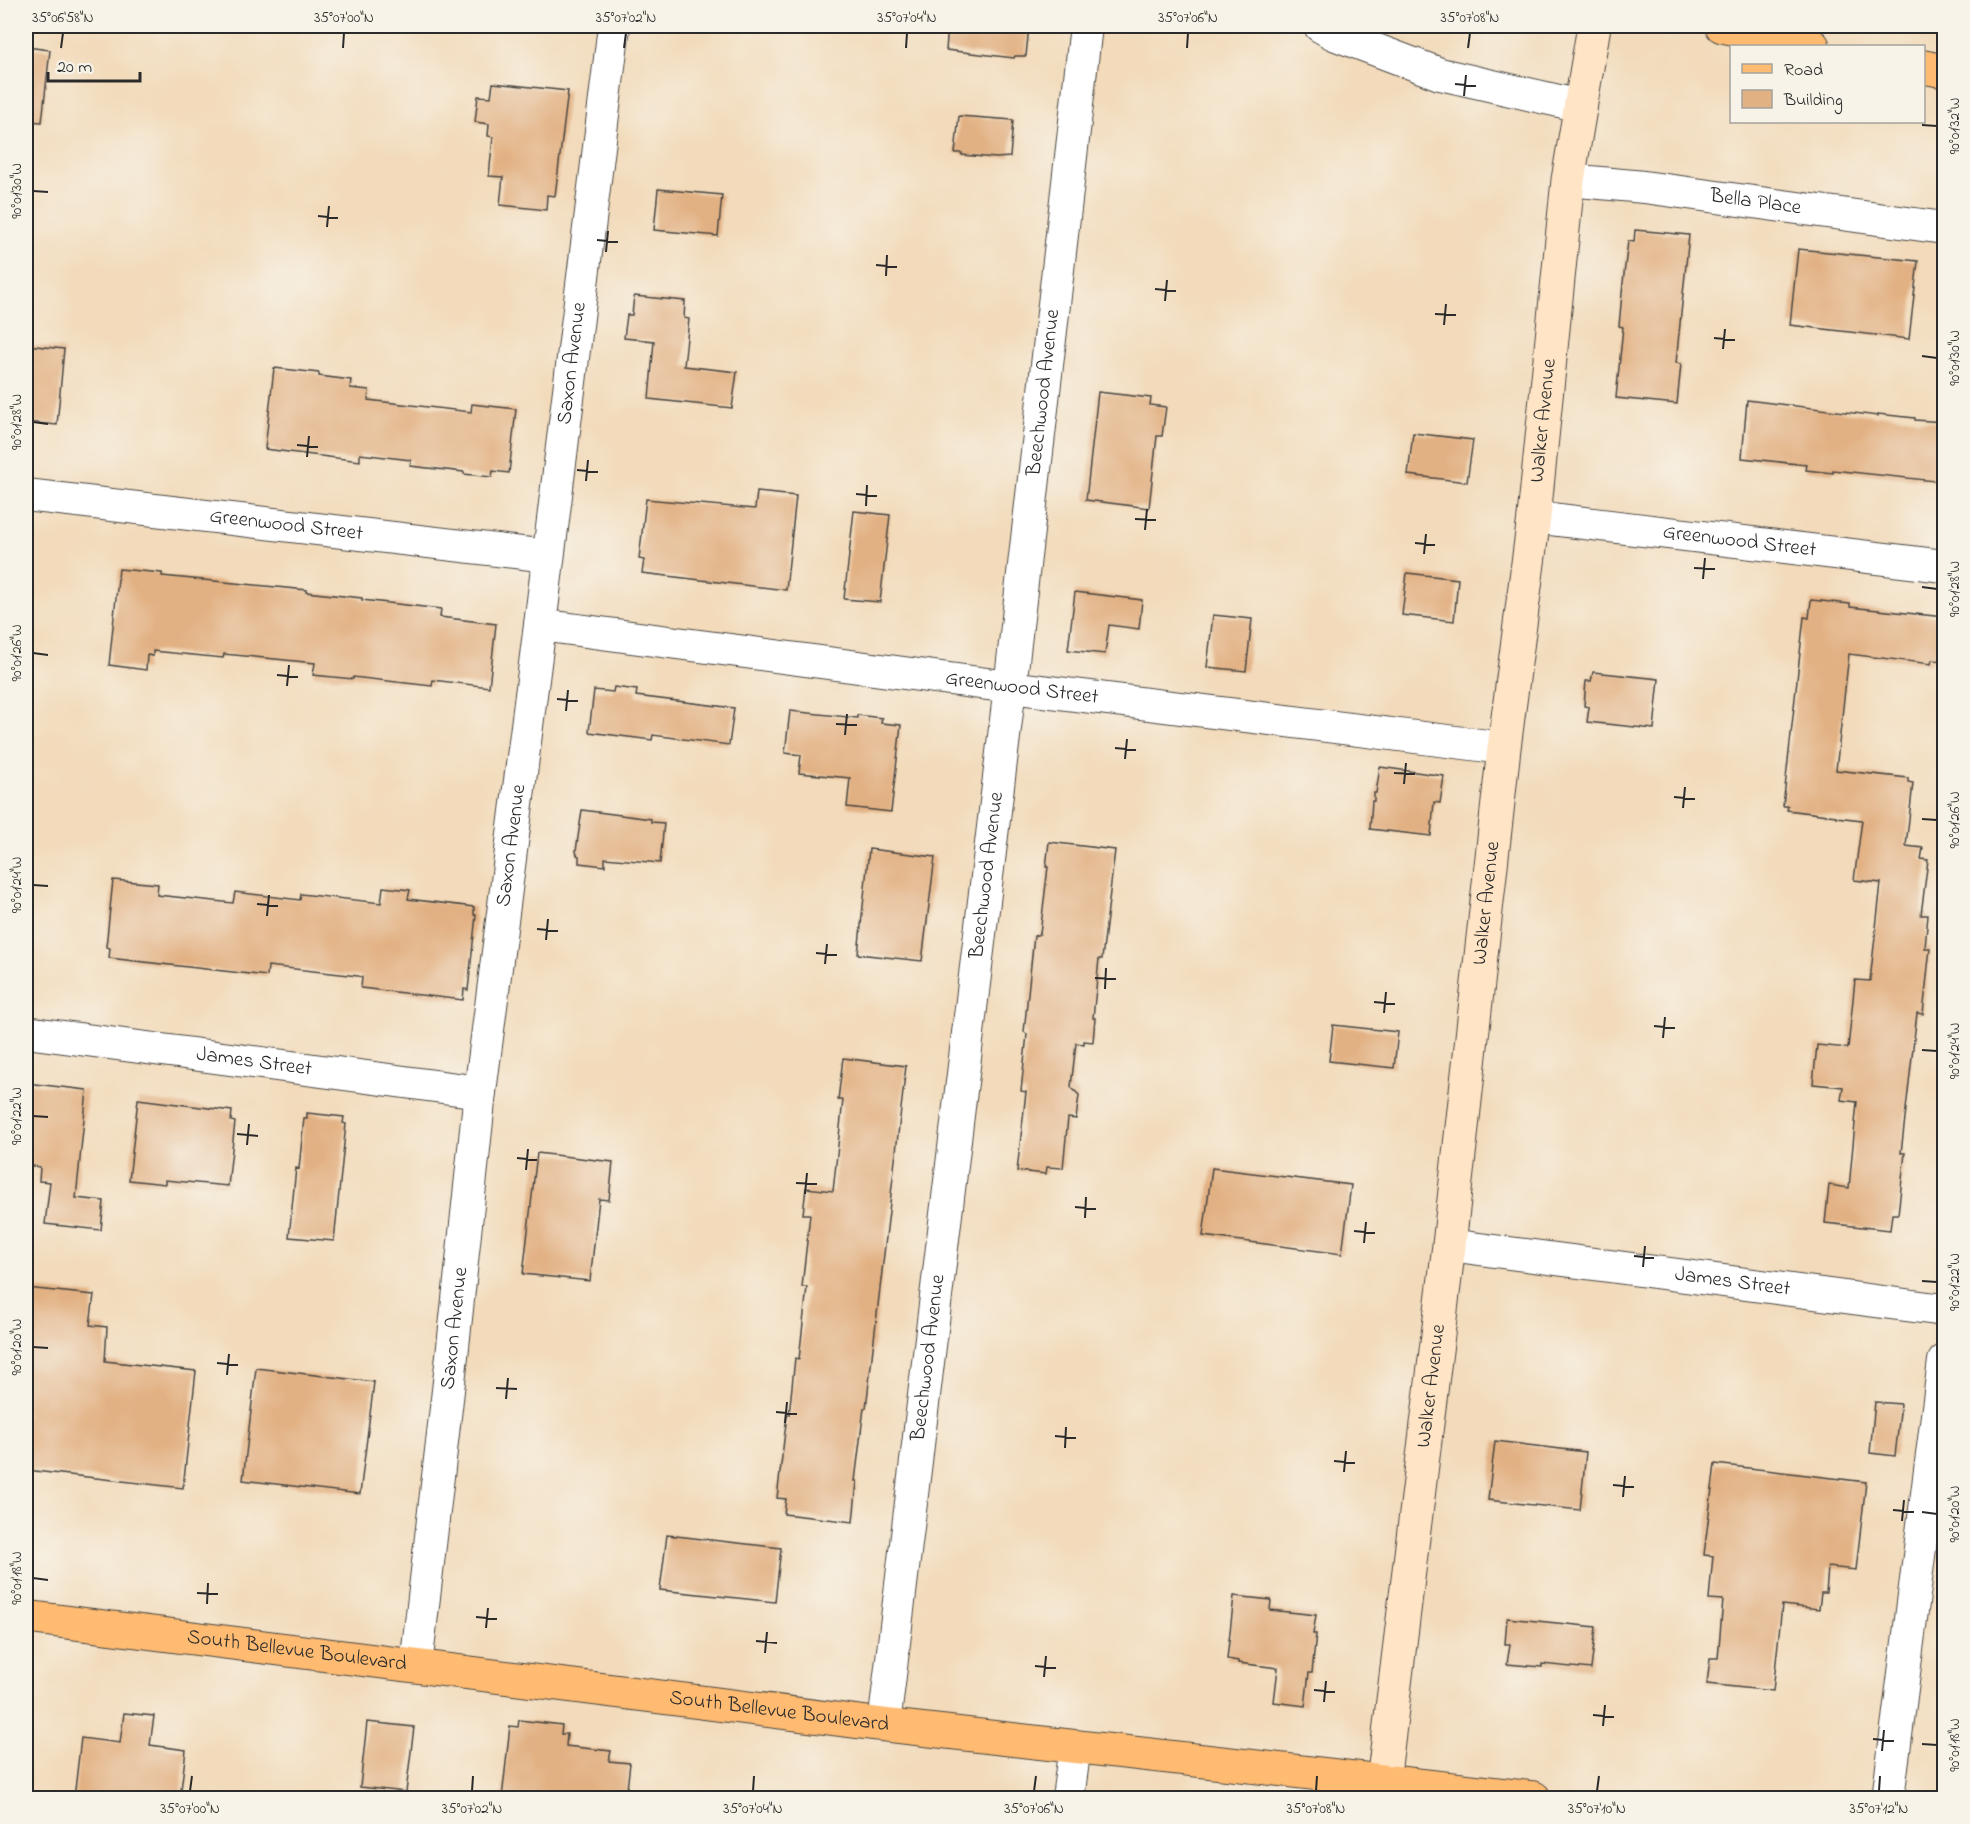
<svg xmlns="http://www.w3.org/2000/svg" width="1970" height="1824" viewBox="0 0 1970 1824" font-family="'Indie Flower',sans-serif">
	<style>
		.building { fill: #e2b183 }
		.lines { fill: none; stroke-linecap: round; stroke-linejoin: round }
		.street-casing { stroke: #494540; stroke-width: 34 }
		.secondary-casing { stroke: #494540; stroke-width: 35 }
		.primary-casing { stroke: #494540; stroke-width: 35 }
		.highway-casing { stroke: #494540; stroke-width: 35 }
		.street { stroke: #fff; stroke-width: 32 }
		.secondary { stroke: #ffe4c6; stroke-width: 33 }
		.primary { stroke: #febb71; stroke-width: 33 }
		.highway { stroke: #febb71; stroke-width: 33 }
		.ticks { fill: none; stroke: #2b2b2b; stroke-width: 2 }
		.labels { text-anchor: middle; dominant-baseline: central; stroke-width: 4.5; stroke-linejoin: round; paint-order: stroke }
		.street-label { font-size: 21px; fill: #2b2b2b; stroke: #f7f3e8 }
		.neatline { fill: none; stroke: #2b2b2b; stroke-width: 2 }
		.ticks-label { font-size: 15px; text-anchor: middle; fill: #2b2b2b }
	</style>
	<rect width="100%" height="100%" fill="#f7f3e8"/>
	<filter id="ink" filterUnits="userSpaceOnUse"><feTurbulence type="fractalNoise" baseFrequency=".0167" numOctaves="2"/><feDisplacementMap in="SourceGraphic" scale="12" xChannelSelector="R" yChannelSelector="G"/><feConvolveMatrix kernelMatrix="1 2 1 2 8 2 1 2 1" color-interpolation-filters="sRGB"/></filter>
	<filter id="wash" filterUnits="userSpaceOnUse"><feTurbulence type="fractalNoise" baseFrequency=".008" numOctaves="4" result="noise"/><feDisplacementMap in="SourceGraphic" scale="24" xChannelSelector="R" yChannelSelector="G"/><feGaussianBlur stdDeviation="1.35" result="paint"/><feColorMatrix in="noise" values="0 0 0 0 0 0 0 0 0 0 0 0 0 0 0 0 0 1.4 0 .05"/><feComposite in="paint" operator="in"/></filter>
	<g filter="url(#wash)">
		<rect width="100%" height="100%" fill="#f2daba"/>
		<g id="blocks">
			<!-- building -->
			<path class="building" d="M948 26H1029L1026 56H1015L1014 58 946 50Z
				M26 47 50 50 42 122 26 121Z
				M493 83 568 91 555 196 547 195 546 210 500 205 503 177 489 176 493 137 488 136 489 124 475 122 478 96 491 97Z
				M959 116 1013 120 1010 157 996 158 962 155V153H955Z
				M658 189 722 195 718 236 654 230Z
				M1635 230 1689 235 1676 363 1681 364 1677 404 1616 398 1623 327 1619 326 1623 283 1628 241 1634 242Z
				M1798 249 1918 261 1909 339 1790 325Z
				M634 296 685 301 684 318 689 319 684 366 737 372 732 408 649 399 654 341 624 338 627 315H632Z
				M26 345 64 349 57 425 26 422Z
				M274 368 319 373V376L351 380 350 388 369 390 368 400 471 412 472 404 516 409 509 473 493 471 492 477 464 474V472L410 466 411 460 360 454V461L265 449Z
				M1098 392 1151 398 1150 405 1166 407 1162 436H1157L1149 508 1086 500Z
				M1747 400 1878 416V414L1915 418V420L1944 422V482L1833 470V473L1806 470 1807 465 1742 458Z
				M1413 433 1473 440 1467 482 1408 475Z
				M757 492 796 496 786 590 642 573 644 560 639 559 646 499 755 509Z
				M854 511 890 515 880 602 844 599Z
				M119 569 162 573V576L307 590 306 592 362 598V600L441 609 440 617 496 624 489 687 433 680 432 686 353 677V679L313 675 315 663 224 654 223 658 153 651V656L147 655 146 670 109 665Z
				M1407 573 1458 579 1454 621 1402 615Z
				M1075 592 1142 600 1139 629 1109 625 1105 654 1068 650Z
				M1811 600 1850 604V607L1944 617V661L1932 660 1931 664 1849 654 1836 770 1908 778V782L1913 783 1906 846 1923 848 1921 859 1928 860 1921 915H1928L1925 948H1930L1923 1014 1917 1013 1901 1153H1905L1898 1214H1892L1890 1230 1825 1223 1829 1185 1849 1188 1857 1102 1841 1100 1843 1087 1813 1084 1817 1045 1848 1048 1855 980 1870 981 1881 883 1854 880 1862 820 1836 817V816L1787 810 1788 806H1783L1804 617 1809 618Z
				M1213 615 1252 619 1246 671 1207 667Z
				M1593 672 1659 679 1654 729 1587 722 1589 707 1584 706 1586 681H1591Z
				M614 687 637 690 636 696 734 708 729 745 653 735 652 740 589 732 594 690 613 692Z
				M790 711 857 718V715L882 718 881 723 901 725 891 812 847 807 850 778 799 773 801 755 785 753Z
				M1380 767 1444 776 1440 803 1434 802 1431 836 1370 829 1372 801H1374V793H1376Z
				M582 810 651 819V822L664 823 660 863 605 858V866L579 863V856L577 855 576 851Z
				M1049 842 1115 850 1102 959H1099L1093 1018H1095L1093 1042 1084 1041V1044L1076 1043 1071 1087 1079 1095 1076 1119 1068 1118 1063 1168 1047 1167 1046 1174 1017 1171 1026 1092 1021 1091 1027 1034 1024 1032 1034 936 1040 934 1048 867H1046Z
				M869 849 935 857 922 961 858 954Z
				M113 880 158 884 157 895 233 903 235 892 300 900 301 894 381 903 383 887 410 890 408 899 474 907V915H476L468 990 464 989 463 1000 361 988 362 977 358 976 268 966 267 976 109 958 110 948 106 947Z
				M1333 1025 1398 1032 1394 1068 1329 1061Z
				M843 1058 906 1066 866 1408H864L855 1481H857L853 1522 784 1514 786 1499 777 1498 787 1415H789L795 1358 799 1359 807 1287H802L810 1214H803L806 1188 833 1191 843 1100H838Z
				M26 1083 87 1090 76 1198 104 1201 101 1230 45 1224 50 1182 39 1181 40 1167 26 1165Z
				M138 1099 232 1111 231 1121 235 1122 228 1186 165 1180V1184L129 1180Z
				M307 1113 344 1117 343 1123 346 1124 334 1241 289 1237 296 1168 299 1169 304 1118H307Z
				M537 1153 613 1162 609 1200 599 1199 590 1281 523 1274Z
				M1212 1168 1351 1185 1342 1254 1203 1236Z
				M26 1288 94 1295 90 1325 107 1327 105 1361 196 1371 183 1488 26 1470Z
				M256 1368 374 1382 360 1494 243 1480Z
				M1875 1402 1901 1404 1895 1456 1870 1453Z
				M1495 1441 1586 1452 1580 1510 1488 1500Z
				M1715 1464 1866 1482 1856 1570 1828 1567 1826 1593H1821L1819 1609 1782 1605 1773 1691 1707 1684 1710 1658H1718L1723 1600 1709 1599 1713 1556 1704 1555Z
				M667 1535 781 1548 775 1602 660 1590Z
				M1234 1596 1271 1600 1270 1610 1316 1615 1313 1634H1316L1312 1673H1309L1305 1706 1274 1702 1278 1668 1238 1663V1661L1227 1659Z
				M1507 1618 1596 1627 1591 1669 1542 1664V1667L1507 1664 1510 1644H1505Z
				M124 1713 154 1716 150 1745 186 1750 180 1798H74L81 1738 120 1743Z
				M519 1720 562 1725 561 1734H567L566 1746 611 1751 609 1761 630 1763 626 1798H502L510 1726 518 1727Z
				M367 1722 414 1727 406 1792 360 1787Z"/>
		</g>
	</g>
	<g filter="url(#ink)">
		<use href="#blocks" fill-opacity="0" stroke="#494540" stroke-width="1.5"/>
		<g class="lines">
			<!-- street casing -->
			<g class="street-casing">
				<g id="street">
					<path d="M1320 26 1334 34 1440 74 1581 106"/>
					<path id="s1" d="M1568 180 1644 187 1944 228"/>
					<path id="s2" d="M26 495 548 556"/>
					<path id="s3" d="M1534 517 1944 566"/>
					<path id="s4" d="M540 625 1010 687 1504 748"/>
					<path id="s5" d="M26 1032 480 1092"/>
					<path id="s6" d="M1449 1245 1944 1310"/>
					<path id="s7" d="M416 1666 452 1356 480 1092 540 625 614 26"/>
					<path id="s8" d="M884 1725 1010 687 1086 26"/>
					<path d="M1068 1798 1075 1746"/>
					<path d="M1888 1798 1944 1361"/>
				</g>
			</g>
			<!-- secondary casing -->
			<g class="secondary-casing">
				<g id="secondary">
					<path id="s9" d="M1383 1782 1449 1245 1504 748 1534 517 1568 180 1594 26"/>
				</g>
			</g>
			<!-- primary casing -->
			<g class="primary-casing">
				<g id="primary">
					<path id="s10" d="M26 1617 884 1725 1534 1798"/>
				</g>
			</g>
			<!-- highway casing -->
			<g class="highway-casing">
				<path id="highway" d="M1722 26 1813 46
					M1924 67 1944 71"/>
			</g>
			<!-- street -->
			<use href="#street" class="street"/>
			<!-- secondary -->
			<use href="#secondary" class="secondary"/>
			<!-- primary -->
			<use href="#primary" class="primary"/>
			<!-- highway -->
			<use href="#highway" class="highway"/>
		</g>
	</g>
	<!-- ticks -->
	<path class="ticks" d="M61 48 63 33M343 48 344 33M624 48 626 33M906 48 907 33M1187 48 1188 33M1468 48 1470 33M1455 84 1476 86M1464 96 1466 75M1922 125 1937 126M33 191 48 192M318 216 338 218M327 227 329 206M597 240 618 242M606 252 608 231M876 265 897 267M886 276 887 255M1155 289 1176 291M1165 301 1167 280M1435 314 1456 315M1444 325 1446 304M1714 338 1735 340M1723 349 1725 329M1922 356 1937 358M33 422 48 424M297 445 318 447M307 457 309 436M577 470 598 472M586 481 588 460M856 494 877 496M866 506 867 485M1135 519 1156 520M1145 530 1147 509M1415 543 1435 545M1424 554 1426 534M1694 568 1715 569M1703 579 1705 558M1922 587 1937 589M33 653 48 655M277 675 298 677M287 686 289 665M557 699 578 701M566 711 568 690M836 724 857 725M845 735 847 714M1115 748 1136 750M1125 759 1127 739M1394 773 1415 774M1404 784 1406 763M1674 797 1695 799M1683 808 1685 787M1922 819 1937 820M33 885 48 886M257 904 278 906M267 916 269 895M537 929 558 931M546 940 548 919M816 953 837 955M825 964 827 944M1095 978 1116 979M1105 989 1106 968M1374 1002 1395 1004M1384 1013 1386 992M1654 1026 1675 1028M1663 1038 1665 1017M1922 1050 1937 1051M33 1116 48 1117M237 1134 258 1136M247 1145 249 1124M517 1158 537 1160M526 1170 528 1149M796 1183 817 1184M805 1194 807 1173M1075 1207 1096 1209M1085 1218 1086 1197M1354 1231 1375 1233M1364 1243 1366 1222M1634 1256 1654 1258M1643 1267 1645 1246M1922 1281 1937 1282M33 1347 48 1348M217 1363 238 1365M227 1375 229 1354M496 1388 517 1389M506 1399 508 1378M776 1412 797 1414M785 1423 787 1402M1055 1436 1076 1438M1065 1448 1066 1427M1334 1461 1355 1463M1344 1472 1346 1451M1613 1485 1634 1487M1623 1497 1625 1476M1893 1510 1914 1512M1922 1512 1937 1514M1902 1521 1904 1500M33 1578 48 1580M197 1593 218 1594M207 1604 208 1583M476 1617 497 1619M486 1628 488 1608M756 1641 777 1643M765 1653 767 1632M1035 1666 1056 1668M1044 1677 1046 1656M1314 1690 1335 1692M1324 1702 1326 1681M1593 1715 1614 1717M1603 1726 1605 1705M1873 1739 1894 1741M1922 1744 1937 1745M1882 1751 1884 1730M190 1791 192 1776M472 1791 473 1776M753 1791 754 1776M1034 1791 1036 1776M1316 1791 1317 1776M1597 1791 1599 1776M1879 1791 1880 1776"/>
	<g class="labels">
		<!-- street labels -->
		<g class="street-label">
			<text stroke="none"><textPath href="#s1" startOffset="189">Bella Place</textPath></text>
			<text stroke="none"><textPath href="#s7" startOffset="1312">Saxon Avenue</textPath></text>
			<text stroke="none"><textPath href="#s8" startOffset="1342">Beechwood Avenue</textPath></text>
			<text stroke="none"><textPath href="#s9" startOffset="1371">Walker Avenue</textPath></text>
			<text stroke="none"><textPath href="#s2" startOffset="262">Greenwood Street</textPath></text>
			<text stroke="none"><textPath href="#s3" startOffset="207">Greenwood Street</textPath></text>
			<text stroke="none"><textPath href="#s4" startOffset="486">Greenwood Street</textPath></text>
			<text stroke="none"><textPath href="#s7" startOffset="826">Saxon Avenue</textPath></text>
			<text stroke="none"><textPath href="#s8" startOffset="856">Beechwood Avenue</textPath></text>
			<text stroke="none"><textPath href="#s9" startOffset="885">Walker Avenue</textPath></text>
			<text stroke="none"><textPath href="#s5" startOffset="230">James Street</textPath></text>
			<text stroke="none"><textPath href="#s6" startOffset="286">James Street</textPath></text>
			<text stroke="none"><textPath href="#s7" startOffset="340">Saxon Avenue</textPath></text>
			<text stroke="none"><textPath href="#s8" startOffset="370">Beechwood Avenue</textPath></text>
			<text stroke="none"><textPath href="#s9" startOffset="399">Walker Avenue</textPath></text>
			<text stroke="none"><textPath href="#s10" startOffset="273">South Bellevue Boulevard</textPath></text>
			<text stroke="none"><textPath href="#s10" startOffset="759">South Bellevue Boulevard</textPath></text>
		</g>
	</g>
	<!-- margin -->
	<rect width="1970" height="1824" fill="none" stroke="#f7f3e8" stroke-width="66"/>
	<!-- legend -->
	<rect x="1730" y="45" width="195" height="78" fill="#f7f3e8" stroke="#a5a39c" stroke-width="1.5"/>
	<rect x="1742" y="64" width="30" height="9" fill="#febb71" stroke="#a5a39c" stroke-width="1.5"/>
	<text x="1784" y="75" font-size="18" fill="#2b2b2b">Road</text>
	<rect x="1742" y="90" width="30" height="18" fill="#e2b183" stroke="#a5a39c" stroke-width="1.5"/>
	<text x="1784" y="105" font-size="18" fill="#2b2b2b">Building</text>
	<!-- scale -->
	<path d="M48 72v9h92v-9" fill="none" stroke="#2b2b2b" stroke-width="3"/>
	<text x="57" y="72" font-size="18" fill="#2b2b2b" stroke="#f7f3e8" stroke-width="4.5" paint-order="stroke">20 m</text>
	<rect x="33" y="33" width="1904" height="1758" class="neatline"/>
	<g class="ticks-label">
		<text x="63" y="22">35°06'58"N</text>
		<text x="344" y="22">35°07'00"N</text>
		<text x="626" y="22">35°07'02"N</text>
		<text x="907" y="22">35°07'04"N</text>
		<text x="1188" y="22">35°07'06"N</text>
		<text x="1470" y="22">35°07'08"N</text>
		<text transform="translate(1954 126) rotate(-90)" y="5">90°01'32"W</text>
		<text transform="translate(16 191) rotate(-90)" y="5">90°01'30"W</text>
		<text transform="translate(1954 358) rotate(-90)" y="5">90°01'30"W</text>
		<text transform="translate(16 422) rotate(-90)" y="5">90°01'28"W</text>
		<text transform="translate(1954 589) rotate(-90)" y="5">90°01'28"W</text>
		<text transform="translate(16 653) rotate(-90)" y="5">90°01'26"W</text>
		<text transform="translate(1954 820) rotate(-90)" y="5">90°01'26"W</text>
		<text transform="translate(16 885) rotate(-90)" y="5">90°01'24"W</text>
		<text transform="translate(1954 1051) rotate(-90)" y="5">90°01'24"W</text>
		<text transform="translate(16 1116) rotate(-90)" y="5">90°01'22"W</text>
		<text transform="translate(1954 1282) rotate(-90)" y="5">90°01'22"W</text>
		<text transform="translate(16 1347) rotate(-90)" y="5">90°01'20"W</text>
		<text transform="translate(1954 1514) rotate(-90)" y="5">90°01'20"W</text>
		<text transform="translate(16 1578) rotate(-90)" y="5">90°01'18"W</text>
		<text transform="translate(1954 1745) rotate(-90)" y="5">90°01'18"W</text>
		<text x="190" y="1813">35°07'00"N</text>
		<text x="472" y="1813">35°07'02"N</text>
		<text x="753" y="1813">35°07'04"N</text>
		<text x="1034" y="1813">35°07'06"N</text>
		<text x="1316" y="1813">35°07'08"N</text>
		<text x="1597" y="1813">35°07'10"N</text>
		<text x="1879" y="1813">35°07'12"N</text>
	</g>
</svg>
